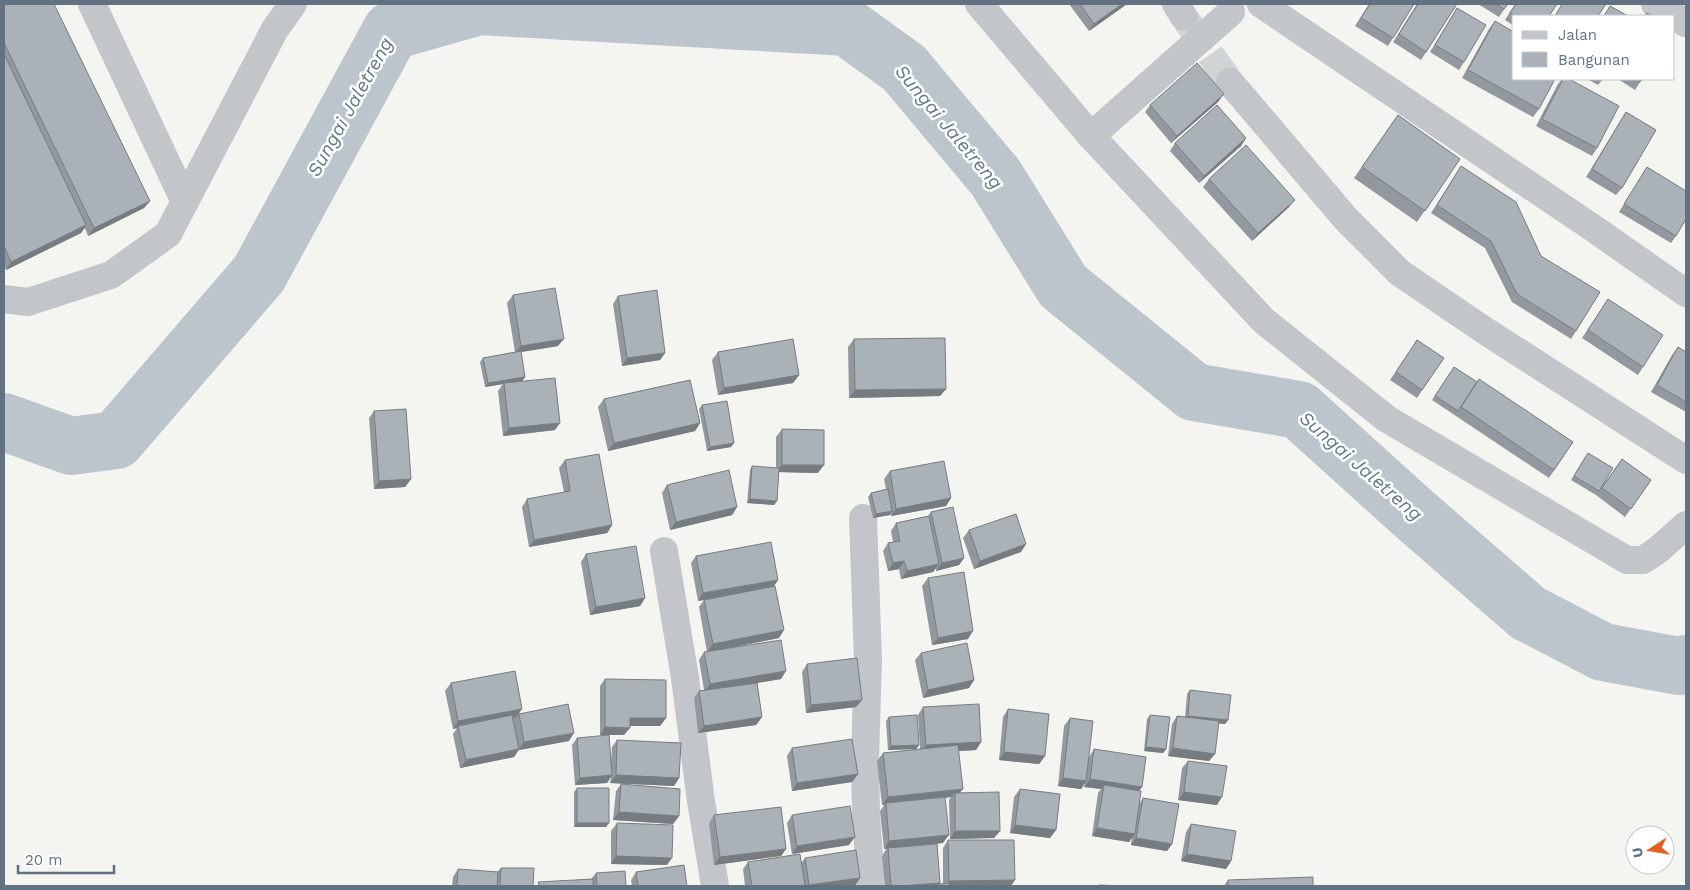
<svg xmlns="http://www.w3.org/2000/svg" width="1690" height="890" viewBox="0 0 1690 890" font-family="'Work Sans',sans-serif">
	<style>
		.lines { fill: none; stroke-linecap: round; stroke-linejoin: round }
		.river { stroke: #bbc5cb; stroke-width: 58 }
		.street-tunnel { stroke: #d0d4d4; stroke-width: 28; stroke-dasharray: 28 14; stroke-linecap: butt }
		.street { stroke: #c2c5c9; stroke-width: 28 }
		.street-bridge { stroke: #c2c5c9; stroke-width: 28 }
		.wall { fill: #92989d }
		.shaded-wall { fill: #777c80 }
		.building { fill: #aab1b7; stroke: #777c80 }
		.labels { text-anchor: middle; dominant-baseline: central; stroke-width: 5; stroke-linejoin: round; paint-order: stroke }
		.water-label { font-size: 19px; font-style: italic; fill: #637a86; stroke: #fff }
	</style>
	<rect width="100%" height="100%" fill="#f4f5f0"/>
	<g class="lines">
		<!-- river -->
		<path class="river" d="M4 422 71 446 116 440 259 274 391 31 479 6 847 27 904 68 996 178 1063 286 1194 392 1299 410 1414 514 1528 613 1603 652 1679 666 1686 664"/>
		<!-- street-tunnel -->
		<path class="street-tunnel" d="M1186 20 1230 82"/>
		<!-- street -->
		<path class="street" d="M92 4 185 202
			M979 4 1091 136 1264 321 1387 419 1627 560H1643L1658 550 1686 525
			M1176 4 1184 17
			M1261 4 1593 228 1686 293
			M1655 4 1685 23
			M1230 82 1346 219 1400 273 1484 330 1686 460
			M1091 136 1171 65
			M4 299 28 302 111 275 168 234 275 29 293 4
			M863 518 868 660 865 759 866 815 871 886
			M664 551 685 678 701 801 715 886"/>
		<!-- street-bridge -->
		<path class="street-bridge" d="M1171 65 1231 12"/>
	</g>
	<!-- wall -->
	<path class="wall" d="M4 4 150 201 144 208 88 236 85 228 81 233 6 270 4 265Z
		M1069 4H1127L1089 31Z
		M1369 4H1414L1388 46 1355 26Z
		M1417 4H1457L1421 60 1393 42Z
		M1478 4H1508L1499 17Z
		M1515 4H1557L1549 16H1514V26L1505 20Z
		M1457 8 1464 62 1459 70 1430 52Z
		M1495 21 1539 109 1533 117 1462 78 1489 29Z
		M1562 79H1569L1597 148 1592 156 1536 126 1558 84Z
		M1587 79H1603L1598 85Z
		M1618 79H1642L1635 90Z
		M1218 102 1171 143 1145 112 1150 105Z
		M1626 112 1622 188 1616 195 1586 177Z
		M1398 115 1460 159 1417 222 1354 178Z
		M1246 138 1241 146 1199 183 1170 151 1175 143Z
		M1461 166 1576 331 1571 339 1512 302 1485 248 1431 213Z
		M1647 167 1676 236 1671 243 1619 212Z
		M1209 179 1289 207 1252 241 1203 187Z
		M513 295 558 346 521 352 525 377 522 381 555 430 503 436 498 391 503 384 485 387 480 362 483 358 515 352 507 303Z
		M618 296 665 353 660 360 622 366 613 304Z
		M1608 299 1643 367 1638 375 1582 338Z
		M854 339 946 389 940 396 849 398 848 347Z
		M1417 340 1444 358 1417 398 1390 380Z
		M1678 347 1686 352V412L1651 392 1672 355Z
		M718 352 799 375 793 383 718 395 712 360Z
		M1454 367 1477 382 1573 442 1549 478 1432 400Z
		M604 399 700 423 695 431 608 451 598 407Z
		M702 405 734 443 731 447 707 451 699 409Z
		M374 411 411 479 405 487 374 489 369 418Z
		M782 429 818 473 779 472 777 501 774 505 747 503 750 470 752 466 776 468V437Z
		M1585 457 1599 491 1596 495 1571 480Z
		M1622 459 1651 480 1625 517 1596 495Z
		M565 460 612 525 607 533 529 547 522 507 527 499 564 492 559 468Z
		M890 471 951 498 946 506 891 516V514L890 515 873 518 868 497 871 493 886 489 884 479Z
		M667 485 737 507 732 515 670 530 662 493Z
		M931 512 964 558 959 565 936 571V568L933 572 901 579 899 569 888 571 883 551 888 543 893 542 891 531 896 523 928 516Z
		M969 530 1021 552 974 569 963 538Z
		M586 554 645 598 640 606 590 615 581 562Z
		M696 556 778 580 774 586 779 638 721 650 781 679 757 683 762 717 756 725 698 733 694 698 699 691 704 690 699 660 704 652H707L699 607 704 600 698 601 691 563Z
		M928 578 968 639 932 645 922 586Z
		M921 653 974 680 969 688 923 698 915 660Z
		M807 664 862 700 856 707 806 713 802 672Z
		M605 679 666 718 660 726H630L624 735H600V686Z
		M451 683 522 709 519 713 569 741 519 750 514 757 460 768 453 734 457 728 453 729 445 691Z
		M1190 690 1228 720 1225 724 1218 723 1215 754 1209 761 1168 756 1172 724 1177 716 1185 717 1187 694Z
		M923 707 981 742 976 750 958 751 960 792 1000 831 994 838 950 839 949 800 951 797 945 798 943 843 908 846 940 883 939 884H943V848L948 840 1011 886H885L882 856 887 848 884 849 880 811 885 804 882 805 877 761 883 753 920 749 918 715Z
		M1008 709 1045 756 1039 764 999 760 1003 717Z
		M1150 715 1166 749 1163 753 1144 751 1147 719Z
		M889 717 919 745 916 749 888 750 886 721Z
		M1070 718 1089 757 1094 749 1142 787 1139 790V804L1143 798 1172 844 1167 851 1131 845 1132 837 1129 842 1092 836 1098 793 1101 789 1084 787 1085 783 1081 789 1058 786 1064 726Z
		M577 738 611 762 612 747 617 740 679 778 674 786 610 783 611 777 607 783 575 785 572 745Z
		M792 748 858 774 852 782 792 791 787 756Z
		M1188 761 1217 805 1178 800 1182 768Z
		M621 784 679 816 673 824 613 820 616 791Z
		M577 788 606 827H574V792Z
		M1020 789 1056 830 1050 838 1010 833 1014 797Z
		M714 815 786 849 781 856 714 865 709 823Z
		M792 815 849 845 792 854 787 823Z
		M617 823 667 865 611 864V831Z
		M1191 824 1231 861 1226 869 1181 861 1186 832Z
		M805 858 860 878 855 886H745L743 869 748 862H802Z
		M501 868 533 886H452L453 877 458 869 497 872Z
		M636 872 687 886H632L631 880Z
		M596 873 626 886H539L591 879Z
		M1228 880 1313 886H1224Z"/>
	<!-- shaded-wall -->
	<path class="shaded-wall" d="M1122 4H1127L1089 31 1094 24Z
		M1224 94 1218 102 1171 143 1177 136Z
		M1246 138 1241 146 1199 183 1204 176Z
		M1295 200 1289 207 1252 241 1258 233Z
		M150 201 144 208 88 236 94 228Z
		M86 225 81 233 6 270 11 262Z
		M564 339 558 346 515 353 521 346Z
		M665 353 660 360 622 366 627 358Z
		M799 375 793 383 718 395 724 388Z
		M525 377 522 381 485 387 488 383Z
		M946 389 940 396 849 398 855 390Z
		M560 423 555 430 503 436 509 428Z
		M700 423 695 431 608 451 614 443Z
		M734 443 731 447 707 451 710 447Z
		M782 465H824L818 473 776 472Z
		M411 479 405 487 374 489 379 481Z
		M951 498 946 506 891 516 896 509Z
		M750 499 777 501 774 505 747 503Z
		M737 507 732 515 670 530 676 522Z
		M892 511 890 515 873 518 876 514Z
		M612 525 607 533 529 547 534 540Z
		M1026 544 1021 552 974 569 980 561Z
		M964 558 959 565 936 571 942 563Z
		M904 561 899 569 888 571 893 563Z
		M939 564 933 572 901 579 907 571Z
		M778 580 773 587 698 601 703 593Z
		M645 598 640 606 590 615 596 607Z
		M784 630 779 638 707 652 713 644Z
		M973 631 968 639 932 645 938 638Z
		M786 671 781 679 704 692 710 684Z
		M974 680 969 688 923 698 928 690Z
		M862 700 856 707 806 713 811 705Z
		M522 709 516 717 459 728 458 726 457 728 453 729 458 721Z
		M1188 716 1228 720 1225 724 1185 720Z
		M762 717 756 725 698 733 704 726Z
		M630 718H666L660 726H625Z
		M605 727 630 728 624 735H600Z
		M574 733 569 741 519 750 524 742Z
		M981 742 976 750 921 753 926 745Z
		M919 745 916 749 888 750 891 746Z
		M1146 747 1166 749 1163 753 1144 751Z
		M1173 748 1215 754 1209 761 1168 756Z
		M519 749 514 757 460 768 466 760Z
		M1004 752 1045 756 1039 764 999 760Z
		M858 774 852 782 792 791 797 783Z
		M612 775 607 783 575 785 580 778Z
		M616 775 679 778 674 786 610 783Z
		M1063 778 1086 781 1081 789 1058 786Z
		M1090 779 1142 787 1137 794 1104 785 1101 789 1084 787Z
		M963 789 957 796 955 793 951 797 882 805 888 797Z
		M1184 792 1222 797 1217 805 1178 800Z
		M619 812 679 816 673 824 613 820Z
		M577 823H609L606 827H574Z
		M1015 825 1056 830 1050 838 1010 833Z
		M1097 828 1135 834 1129 842 1092 836Z
		M955 831H1000L994 838 950 839Z
		M949 835 943 843 884 849 889 841Z
		M855 837 849 845 792 854 797 846Z
		M1136 838 1172 844 1167 851 1131 845Z
		M786 849 781 856 714 865 720 857Z
		M1187 854 1231 861 1226 869 1181 861Z
		M616 856 672 858 667 865 611 864Z
		M860 878 855 886H808L809 885Z
		M1015 880 1011 886H945L949 881Z
		M940 883 938 886H901Z"/>
	<!-- building -->
	<path class="building" d="M4 4H54L150 201 94 228 4 43Z
		M1080 4H1122L1094 24Z
		M1370 4H1414L1393 38 1361 18Z
		M1418 4H1457L1426 52 1399 34Z
		M1496 4H1508L1504 9Z
		M1516 4H1557L1549 16H1516L1510 13Z
		M1562 4H1606L1598 16H1555Z
		M1610 6 1628 16H1604Z
		M1457 8 1486 25 1464 62 1435 45Z
		M1647 13 1652 16H1645Z
		M1495 21 1514 32V79H1555L1539 109 1468 70Z
		M4 54 86 225 11 262 4 246Z
		M1197 63 1224 94 1177 136 1150 105Z
		M1563 79H1569L1619 106 1597 148 1542 119Z
		M1636 79H1642L1640 82Z
		M1217 105 1246 138 1204 176 1175 143Z
		M1626 112 1656 130 1622 188 1592 169Z
		M1398 115 1460 159 1425 211 1362 167Z
		M1246 145 1295 200 1258 233 1209 179Z
		M1461 166 1516 202 1541 256 1600 292 1576 331 1517 294 1491 241 1437 205Z
		M1647 167 1686 191V219L1676 236 1624 204Z
		M555 288 564 339 521 346 513 295Z
		M657 290 665 353 627 358 618 296Z
		M1608 299 1663 335 1643 367 1588 330Z
		M945 338 946 389 855 390 854 339Z
		M793 339 799 375 724 388 718 352Z
		M1417 340 1444 358 1422 390 1396 372Z
		M1678 347 1686 352V402L1657 385Z
		M521 351 525 377 488 383 483 358Z
		M1454 367 1477 382 1458 411 1435 396Z
		M555 378 560 423 509 428 504 383Z
		M1479 379 1573 442 1554 470 1461 407Z
		M690 380 700 423 614 443 604 399Z
		M727 401 734 443 710 447 702 405Z
		M406 409 411 479 379 481 374 411Z
		M782 429 824 430V465H782Z
		M1588 453 1613 468 1599 491 1574 476Z
		M599 454 612 525 534 540 527 499 570 491 565 460Z
		M1622 459 1651 480 1631 509 1602 488Z
		M944 461 951 498 896 509 890 471Z
		M752 466 779 468 777 501 750 499Z
		M729 470 737 507 676 522 667 485Z
		M888 489 892 511 876 514 871 493Z
		M953 507 964 558 942 563 931 512Z
		M1016 514 1026 544 980 561 969 530Z
		M929 516 939 564 907 571 904 561 893 563 888 543 900 541 896 523Z
		M771 542 778 580 703 593 696 556Z
		M636 546 645 598 596 607 586 554Z
		M964 572 973 631 938 638 928 578Z
		M775 586 784 630 713 644 704 600Z
		M781 640 786 671 710 684 704 652Z
		M967 643 974 680 928 690 921 653Z
		M857 658 862 700 811 705 807 664Z
		M515 671 522 709 458 721 451 683Z
		M605 679 666 680V718H630V728L605 727Z
		M757 683 762 717 704 726 699 691Z
		M1190 690 1231 695 1228 720 1188 716Z
		M568 704 574 733 524 742 519 714Z
		M979 704 981 742 926 745 923 707Z
		M1008 709 1049 714 1045 756 1004 752Z
		M512 715 519 749 466 760 458 726Z
		M917 715 919 745 891 746 889 717Z
		M1150 715 1170 717 1166 749 1146 747Z
		M1177 716 1219 721 1215 754 1173 748Z
		M1070 718 1093 721 1086 781 1063 778Z
		M609 735 612 775 580 778 577 738Z
		M852 739 858 774 797 783 792 748Z
		M617 740 681 743 679 778 616 775Z
		M958 745 963 789 888 797 883 753Z
		M1094 749 1146 757 1142 787 1090 779Z
		M1188 761 1227 766 1222 797 1184 792Z
		M621 784 680 789 679 816 619 812Z
		M1104 785 1141 791 1135 834 1097 828Z
		M577 788H609V823H577Z
		M1020 789 1060 794 1056 830 1015 825Z
		M999 792 1000 831H955V793Z
		M945 797 949 835 889 841 886 803Z
		M1143 798 1179 804 1172 844 1136 838Z
		M850 806 855 837 797 846 792 815Z
		M781 807 786 849 720 857 714 815Z
		M617 823 673 825 672 858 616 856Z
		M1191 824 1236 831 1231 861 1187 854Z
		M948 840H1014L1015 880 949 881Z
		M937 844 940 883 901 886H891L888 848Z
		M856 850 860 878 809 885 805 858Z
		M800 854 805 886H752L748 862Z
		M684 865 687 886H638L636 872Z
		M501 868H534L533 886H500Z
		M458 869 498 872 497 886H457Z
		M625 871 626 886H597L596 873Z
		M1313 877V886H1228V880Z
		M593 879V886H539L538 882Z
		M949 883V886H923Z
		M1099 885 1128 886H1099Z"/>
	<g class="labels">
		<!-- water labels -->
		<g class="water-label">
			<text transform="translate(350 107) rotate(-61)">Sungai Jaletreng</text>
			<text transform="translate(949 127) rotate(50)">Sungai Jaletreng</text>
			<text transform="translate(1361 466) rotate(41)">Sungai Jaletreng</text>
		</g>
	</g>
	<!-- border -->
	<rect width="1690" height="890" fill="none" stroke="#637282" stroke-width="10"/>
	<!-- legend -->
	<rect x="1512" y="15" width="162" height="65" fill="#ffffff" stroke="#c1c7cd"/>
	<rect x="1522" y="31" width="25" height="8" fill="#c2c5c9" stroke="#c1c7cd"/>
	<text x="1558" y="40" font-size="15" fill="#637282">Jalan</text>
	<rect x="1522" y="52" width="25" height="15" fill="#aab1b7" stroke="#c1c7cd"/>
	<text x="1558" y="65" font-size="15" fill="#637282">Bangunan</text>
	<!-- north arrow -->
	<g transform="translate(1650 850) rotate(258)"><circle r="24" fill="#ffffff" stroke="#c1c7cd"/>
	<path d="M0-4L9 19L0 12L-9 19Z" fill="#e45f21"/>
	<text y="-8" font-size="14" font-weight="bold" text-anchor="middle" fill="#637282">U</text>
	</g>
	<!-- scale -->
	<path d="M18 865v8h96v-8" fill="none" stroke="#637282" stroke-width="2.5"/>
	<text x="25" y="865" font-size="15" fill="#637282" stroke="#ffffff" stroke-width="4" paint-order="stroke">20 m</text>
</svg>
